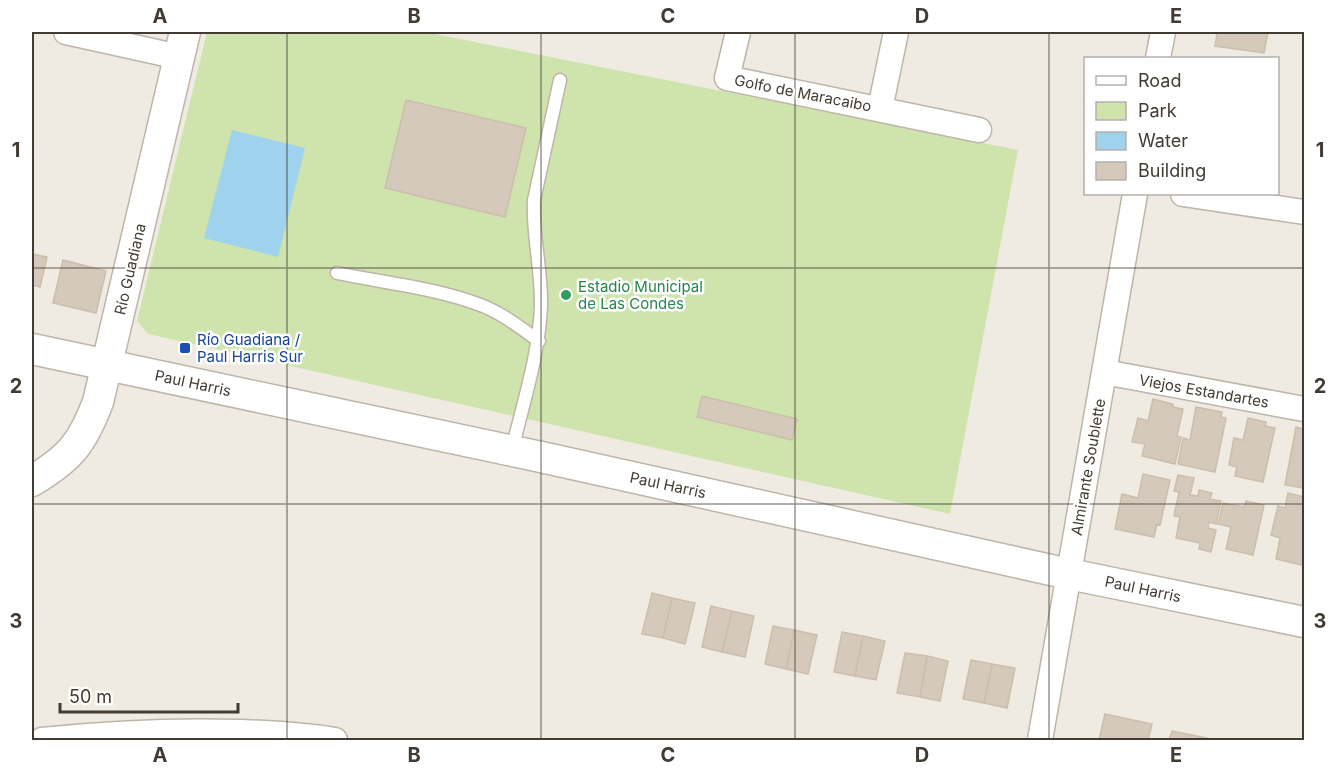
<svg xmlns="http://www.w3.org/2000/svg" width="1336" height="772" viewBox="0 0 1336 772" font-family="Inter,sans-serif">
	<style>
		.green { fill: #cee4ac }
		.water { fill: #9fd2ed }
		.building { fill: #d5c9bb; stroke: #ccbdac; stroke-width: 1.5 }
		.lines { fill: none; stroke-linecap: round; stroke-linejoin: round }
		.service-casing { stroke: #beb5a8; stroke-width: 15 }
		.minor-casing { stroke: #beb5a8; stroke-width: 27 }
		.tertiary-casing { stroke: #beb5a8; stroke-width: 33 }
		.service { stroke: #fff; stroke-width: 12 }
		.minor { stroke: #fff; stroke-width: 24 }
		.tertiary { stroke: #fff; stroke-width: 30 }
		.grid { fill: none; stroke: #423b33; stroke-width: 1.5; stroke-opacity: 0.55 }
		.leisure-dot { fill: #2e9e5b; stroke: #fff; stroke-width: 2 }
		.transit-dot { fill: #1a4fb4; stroke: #fff; stroke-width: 2 }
		.labels { text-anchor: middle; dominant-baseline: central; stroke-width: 5; stroke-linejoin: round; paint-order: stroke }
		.street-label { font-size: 15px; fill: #423b33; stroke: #fff }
		.leisure-label { font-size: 15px; fill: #27864d; stroke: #fff; text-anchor: start }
		.transit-label { font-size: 15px; fill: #164399; stroke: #fff; text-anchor: start }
		.neatline { fill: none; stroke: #423b33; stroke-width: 2 }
		.grid-label { font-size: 20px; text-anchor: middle; font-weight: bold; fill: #423b33 }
	</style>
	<rect width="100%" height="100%" fill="#f0ebe2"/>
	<!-- green -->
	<path class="green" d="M207 32H425L1018 150 950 514 148 334 137 321Z"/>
	<!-- water -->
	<path class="water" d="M232 130 305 148 278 257 204 238Z"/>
	<!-- building -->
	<path class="building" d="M1213 32H1268L1264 53 1215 46 1217 34Z
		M406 100 526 128 505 217 385 188Z
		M32 254 47 257 40 287 32 285Z
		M63 260 106 271 96 313 53 303Z
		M702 396 797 419 792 440 697 417Z
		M1153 399 1173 404V407L1183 409 1177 436 1181 437 1175 464 1142 456 1145 444 1132 442 1138 418 1148 421Z
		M1196 407 1222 412 1221 417 1226 418 1215 472 1178 464 1183 438 1190 440Z
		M1248 418 1266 422 1265 426 1275 428 1263 482 1235 476 1237 467 1229 465 1234 438 1243 440Z
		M1296 427 1304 429V488L1285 485Z
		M1143 474 1170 480 1160 525 1157 524 1154 537 1115 529 1122 494 1138 498Z
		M1178 475 1194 478 1190 495 1198 496 1199 490 1212 493 1210 499 1221 501 1216 524 1209 522 1208 528 1216 530 1211 552 1199 549 1200 543 1176 538 1180 517 1174 516 1179 492 1174 491Z
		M1288 493 1304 497V553L1302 565 1276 559 1280 538 1271 535 1278 506 1285 508Z
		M1246 501 1264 505 1253 555 1226 549 1231 527 1218 524 1223 503 1244 507Z
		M652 593 672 598 663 638 642 634Z
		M672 598 695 603 685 644 663 638Z
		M711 606 732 611 722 652 702 647Z
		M732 611 754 616 745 657 722 652Z
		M773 626 794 630 786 669 765 664Z
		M794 630 817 635 808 674 786 669Z
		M842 632 863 636 855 676 834 672Z
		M863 636 885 641 876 680 855 676Z
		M905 653 927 656 920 697 897 693Z
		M927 656 948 661 940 701 920 697Z
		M971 660 992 664 984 703 963 699Z
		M992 664 1015 668 1007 708 984 703Z
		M1105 714 1152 724 1148 740H1099Z
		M1172 731 1216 740H1169Z"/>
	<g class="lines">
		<!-- service casing -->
		<g class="service-casing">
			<path id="service" d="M337 273C385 283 437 288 483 306 503 314 521 328 539 341
				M512 450C523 403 539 355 541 306 542 270 532 235 534 200L560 80"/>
		</g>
		<!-- minor casing -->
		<g class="minor-casing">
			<path id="minor" d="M66 32 179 57
				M738 32 727 78 979 130
				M1158 58 1163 32
				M880 109 896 32
				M1183 194 1304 212
				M1104 372 1304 409
				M42 740C108 733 173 730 239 732 271 733 304 735 335 740
				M1040 740 1135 194"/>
		</g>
		<!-- tertiary casing -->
		<g class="tertiary-casing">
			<path id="tertiary" d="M32 349 541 457 1069 574 1304 622
				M32 481C70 458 82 444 98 402L185 32"/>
		</g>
		<!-- service -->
		<use href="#service" class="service"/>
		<!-- minor -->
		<use href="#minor" class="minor"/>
		<!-- tertiary -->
		<use href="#tertiary" class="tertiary"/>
	</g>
	<!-- grid -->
	<path class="grid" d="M287 32V740M541 32V740M795 32V740M1049 32V740M32 268H1304M32 504H1304"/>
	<!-- markers -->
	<circle class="leisure-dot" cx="566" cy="295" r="6"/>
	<rect class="transit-dot" x="179" y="342" width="12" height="12" rx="3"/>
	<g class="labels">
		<!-- street labels -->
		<g class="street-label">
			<text transform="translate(803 93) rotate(11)">Golfo de Maracaibo</text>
			<text transform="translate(130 269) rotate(-77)">Río Guadiana</text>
			<text transform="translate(193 383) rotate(12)">Paul Harris</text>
			<text transform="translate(1204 391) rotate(10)">Viejos Estandartes</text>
			<text transform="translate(1088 467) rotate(-80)">Almirante Soublette</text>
			<text transform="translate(668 485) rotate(12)">Paul Harris</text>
			<text transform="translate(1143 589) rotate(12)">Paul Harris</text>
		</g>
		<!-- leisure labels -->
		<g class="leisure-label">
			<text x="578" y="286">Estadio Municipal<tspan x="578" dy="17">de Las Condes</tspan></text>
		</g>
		<!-- transit labels -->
		<g class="transit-label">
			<text x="197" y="339">Río Guadiana /<tspan x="197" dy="17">Paul Harris Sur</tspan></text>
		</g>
	</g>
	<!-- border -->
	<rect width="1336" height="772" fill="none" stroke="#ffffff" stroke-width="66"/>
	<!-- legend -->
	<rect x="1084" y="57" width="195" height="138" fill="#ffffff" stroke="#b3b1ad" stroke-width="1.5"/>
	<rect x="1096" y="76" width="30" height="9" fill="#ffffff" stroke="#b3b1ad" stroke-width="1.5"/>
	<text x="1138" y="87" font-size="18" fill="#423b33">Road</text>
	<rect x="1096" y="102" width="30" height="18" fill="#cee4ac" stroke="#b3b1ad" stroke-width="1.5"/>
	<text x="1138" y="117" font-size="18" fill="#423b33">Park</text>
	<rect x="1096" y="132" width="30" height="18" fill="#9fd2ed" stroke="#b3b1ad" stroke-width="1.5"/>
	<text x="1138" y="147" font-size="18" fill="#423b33">Water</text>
	<rect x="1096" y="162" width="30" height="18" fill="#d5c9bb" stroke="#b3b1ad" stroke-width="1.5"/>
	<text x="1138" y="177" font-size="18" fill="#423b33">Building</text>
	<!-- scale -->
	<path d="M60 703v9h178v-9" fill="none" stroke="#423b33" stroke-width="3"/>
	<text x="69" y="703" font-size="18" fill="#423b33" stroke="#ffffff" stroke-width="4.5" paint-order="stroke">50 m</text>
	<rect x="33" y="33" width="1270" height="706" class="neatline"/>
	<g class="grid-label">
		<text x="160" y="23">A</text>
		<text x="414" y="23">B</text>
		<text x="668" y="23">C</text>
		<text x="922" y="23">D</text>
		<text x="1176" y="23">E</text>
		<text x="16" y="157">1</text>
		<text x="1320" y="157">1</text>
		<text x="16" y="393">2</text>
		<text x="1320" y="393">2</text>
		<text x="16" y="628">3</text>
		<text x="1320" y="628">3</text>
		<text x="160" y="762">A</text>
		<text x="414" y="762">B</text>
		<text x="668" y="762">C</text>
		<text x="922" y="762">D</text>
		<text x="1176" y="762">E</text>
	</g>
</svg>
